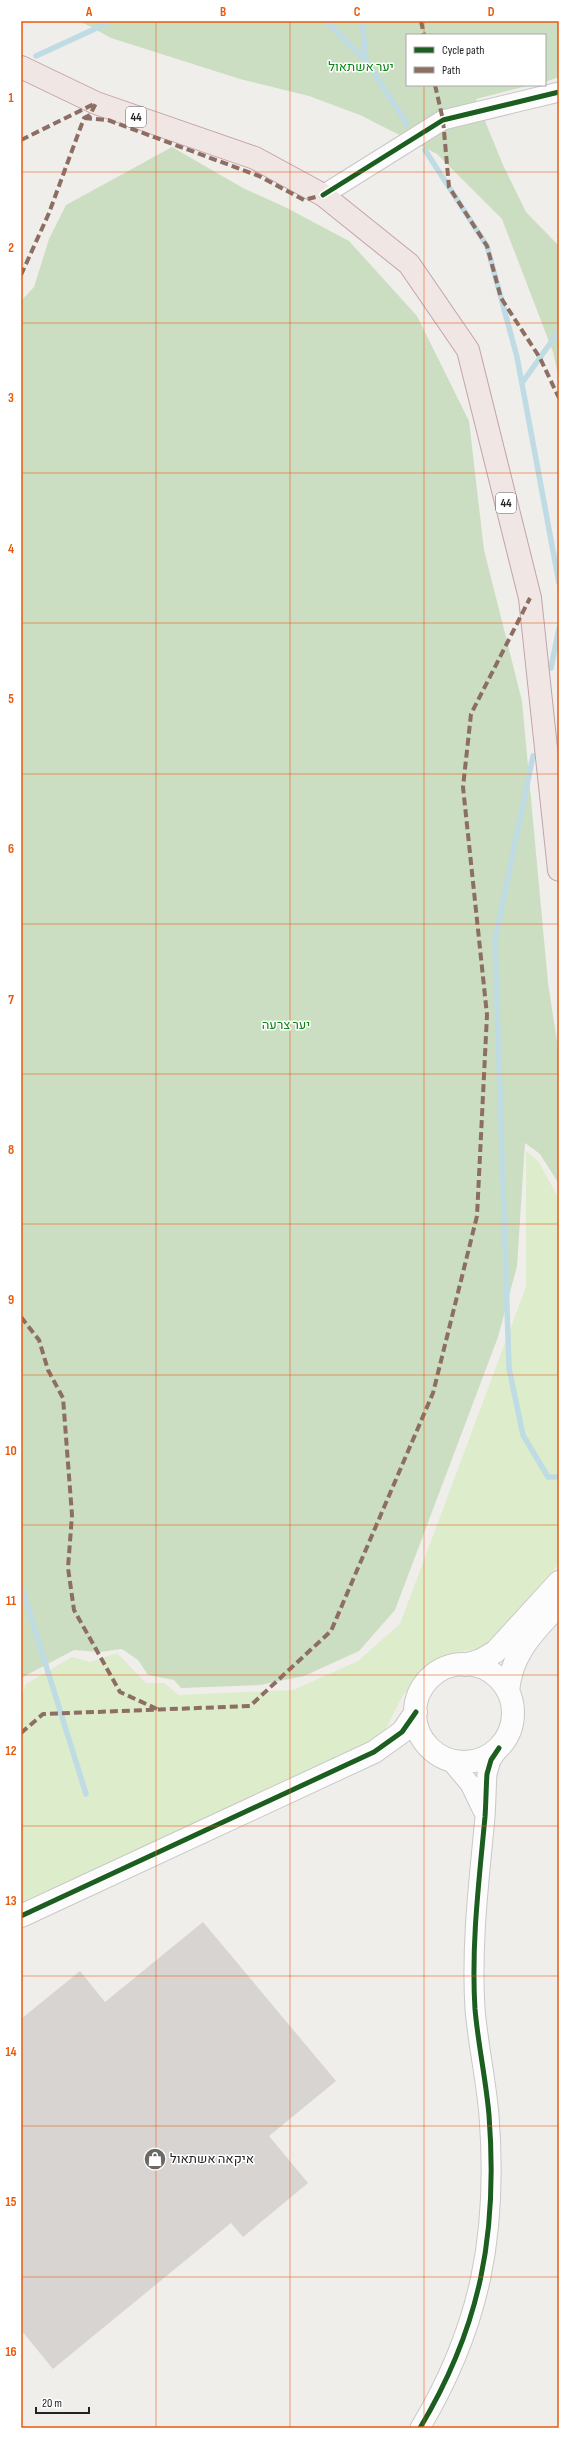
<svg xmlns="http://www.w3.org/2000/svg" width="580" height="2449" viewBox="0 0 580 2449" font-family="'Sofia Sans Condensed',Heebo,sans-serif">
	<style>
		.grass { fill: #ddeccb }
		.forest { fill: #cbdec1 }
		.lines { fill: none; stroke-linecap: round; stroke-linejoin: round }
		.stream { stroke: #bfdbe3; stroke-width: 5.5 }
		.building { fill: #d7d4d2 }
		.minor-casing { stroke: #c9c8c7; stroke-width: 21 }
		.tertiary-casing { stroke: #c9c8c7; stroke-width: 24 }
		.trunk-casing { stroke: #c5a2ac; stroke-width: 24 }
		.minor { stroke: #fdfcfc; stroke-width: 19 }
		.tertiary { stroke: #fdfcfc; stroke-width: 22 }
		.trunk { stroke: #f0e6e4; stroke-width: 22 }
		.quiet { stroke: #8d6e63; stroke-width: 4; stroke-dasharray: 8 4; stroke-linecap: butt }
		.cycleway-casing { stroke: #fff; stroke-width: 8 }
		.cycleway { stroke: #1b5e20; stroke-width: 5 }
		.grid { fill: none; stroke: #e8590c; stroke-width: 1; stroke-opacity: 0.55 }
		.labels { text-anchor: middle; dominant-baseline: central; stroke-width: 3; stroke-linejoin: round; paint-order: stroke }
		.shield { fill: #fff; stroke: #646464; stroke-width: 1 }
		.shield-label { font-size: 12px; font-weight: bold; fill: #222 }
		.park-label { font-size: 13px; fill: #0c8416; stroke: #fff }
		.poi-label { font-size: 13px; fill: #222; stroke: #fff; text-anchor: start }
		.neatline { fill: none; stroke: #e8590c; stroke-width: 1.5 }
		.grid-label { font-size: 13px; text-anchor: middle; font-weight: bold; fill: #e8590c }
	</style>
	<rect width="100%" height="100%" fill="#f0eeeb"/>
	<!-- grass -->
	<path class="grass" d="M526 1151 538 1161 559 1199V1564L484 1647 455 1653 426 1668 403 1695 379 1742 21 1902V1698L26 1684 72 1657 90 1662 117 1653 146 1683H164L179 1695 293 1690 358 1661 400 1624 526 1287Z"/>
	<!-- forest -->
	<path class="forest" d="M80 21H559V77L545 82V35H407V85H531L476 99 503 165 526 212 559 246V379L553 352 502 219 437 154 360 115 309 96 240 79 111 38Z
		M172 147 243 188 285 207 349 241 417 316 469 421 484 550 522 701 548 983 559 1054V1184L540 1154 525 1143 517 1266 498 1337 395 1610 359 1651 304 1676 260 1685 181 1688 174 1680 148 1675 138 1660 122 1649 100 1652 74 1650 21 1678V301L34 287 49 239 66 205Z"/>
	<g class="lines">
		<!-- stream -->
		<path class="stream" d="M326 21 366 61 407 124
			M362 21 366 61
			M36 56 112 21
			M425 150 487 246 517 357 559 583
			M522 383 559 331
			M551 668 559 628
			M533 756 495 940 509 1368 523 1435 548 1477H559
			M21 1585 86 1794"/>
	</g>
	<!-- building -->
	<path class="building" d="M203 1922 336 2081 269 2136 308 2183 243 2237 231 2223 53 2369 21 2330V2019L80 1971 105 2002Z"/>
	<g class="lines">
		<!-- minor casing -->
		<g class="minor-casing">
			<path id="minor" d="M323 195 443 120 559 92
				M449 1759 470 1784 483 1811
				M420 2428C481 2326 498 2233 489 2115 486 2080 478 2044 475 2009 471 1945 479 1881 485 1817 486 1803 486 1788 487 1774L491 1760 499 1748"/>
		</g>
		<!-- tertiary casing -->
		<g class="tertiary-casing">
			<path id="tertiary" d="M415 1713a49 49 0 1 1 98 0a49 49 0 1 1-98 0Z
				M465 1665 481 1660 495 1652 559 1582
				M508 1691C511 1654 534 1631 559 1605
				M21 1916 374 1752 402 1732 416 1712"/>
		</g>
		<!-- trunk casing -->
		<g class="trunk-casing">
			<path id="trunk" d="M21 67 96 103 255 158 323 195 409 264 468 350 530 598 559 870"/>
		</g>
		<!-- minor -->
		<use href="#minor" class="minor"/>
		<!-- tertiary -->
		<use href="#tertiary" class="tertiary"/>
		<!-- trunk -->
		<use href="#trunk" class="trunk"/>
		<!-- quiet -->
		<path class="quiet" d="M421 21 424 35
			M435 85 443 120 449 187 487 246 501 298 540 358 559 398
			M84 118 108 120 259 176 304 200 323 195
			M21 140 96 103
			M21 275 49 213 84 118 90 115 96 103
			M21 1317 39 1340 48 1370 63 1398 72 1515 68 1568 74 1610 120 1692 157 1709
			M21 1733 43 1714 250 1706 331 1631 433 1393 477 1216 487 1015 463 787 471 714 530 598"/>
		<!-- cycleway casing -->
		<g class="cycleway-casing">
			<path id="cycleway" d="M323 195 443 120 559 92
				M21 1916 374 1752 402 1732 416 1712
				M420 2428C481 2326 498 2233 489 2115 486 2080 478 2044 475 2009 471 1945 479 1881 485 1817 486 1803 486 1788 487 1774L491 1760 499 1748"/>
		</g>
		<!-- cycleway -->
		<use href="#cycleway" class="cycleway"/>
	</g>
	<!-- grid -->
	<path class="grid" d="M156 21V2428M290 21V2428M424 21V35M424 85V2428M21 172H559M21 323H559M21 473H559M21 623H559M21 774H559M21 924H559M21 1074H559M21 1224H559M21 1375H559M21 1525H559M21 1675H559M21 1826H559M21 1976H559M21 2126H559M21 2277H559"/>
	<!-- icons -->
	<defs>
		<g id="shop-disc" transform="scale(1.15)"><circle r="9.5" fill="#6a6968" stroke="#fff"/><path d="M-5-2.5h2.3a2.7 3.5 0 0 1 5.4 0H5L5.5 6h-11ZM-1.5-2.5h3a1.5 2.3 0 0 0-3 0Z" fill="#fff"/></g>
	</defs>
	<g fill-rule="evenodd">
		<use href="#shop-disc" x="155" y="2159"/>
	</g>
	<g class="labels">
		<!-- shield labels -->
		<g class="shield">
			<rect x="126" y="107" width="20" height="20" rx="3"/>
			<rect x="496" y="493" width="20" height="20" rx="3"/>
		</g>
		<g class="shield-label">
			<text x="136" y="117">44</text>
			<text x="506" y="503">44</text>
		</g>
		<!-- park labels -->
		<g class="park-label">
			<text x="361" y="67">יער אשתאול</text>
			<text x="286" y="1025">יער צרעה</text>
		</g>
		<!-- poi labels -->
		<g class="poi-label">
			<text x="170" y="2159">איקאה אשתאול</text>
		</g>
	</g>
	<!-- border -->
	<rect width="580" height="2449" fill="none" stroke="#ffffff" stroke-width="44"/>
	<!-- legend -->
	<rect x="406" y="34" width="140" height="52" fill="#ffffff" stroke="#a7a7a7"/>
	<rect x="414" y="47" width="20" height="6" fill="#1b5e20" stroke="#a7a7a7"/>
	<text x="442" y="54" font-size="12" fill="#222222">Cycle path</text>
	<rect x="414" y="67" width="20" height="6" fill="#8d6e63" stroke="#a7a7a7"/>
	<text x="442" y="74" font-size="12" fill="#222222">Path</text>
	<!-- scale -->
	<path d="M36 2407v6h53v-6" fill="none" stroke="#222222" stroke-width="2"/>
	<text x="42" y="2407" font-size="12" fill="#222222" stroke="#ffffff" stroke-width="3" paint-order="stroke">20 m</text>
	<rect x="22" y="22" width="536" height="2405" class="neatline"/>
	<g class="grid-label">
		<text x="89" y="16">A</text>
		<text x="223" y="16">B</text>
		<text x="357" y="16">C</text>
		<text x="491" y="16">D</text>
		<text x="11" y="102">1</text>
		<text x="11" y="252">2</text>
		<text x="11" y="402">3</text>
		<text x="11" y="553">4</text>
		<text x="11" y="703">5</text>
		<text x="11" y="853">6</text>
		<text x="11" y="1004">7</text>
		<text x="11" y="1154">8</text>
		<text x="11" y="1304">9</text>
		<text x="11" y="1455">10</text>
		<text x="11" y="1605">11</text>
		<text x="11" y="1755">12</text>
		<text x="11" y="1905">13</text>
		<text x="11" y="2056">14</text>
		<text x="11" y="2206">15</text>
		<text x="11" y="2356">16</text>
	</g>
</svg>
